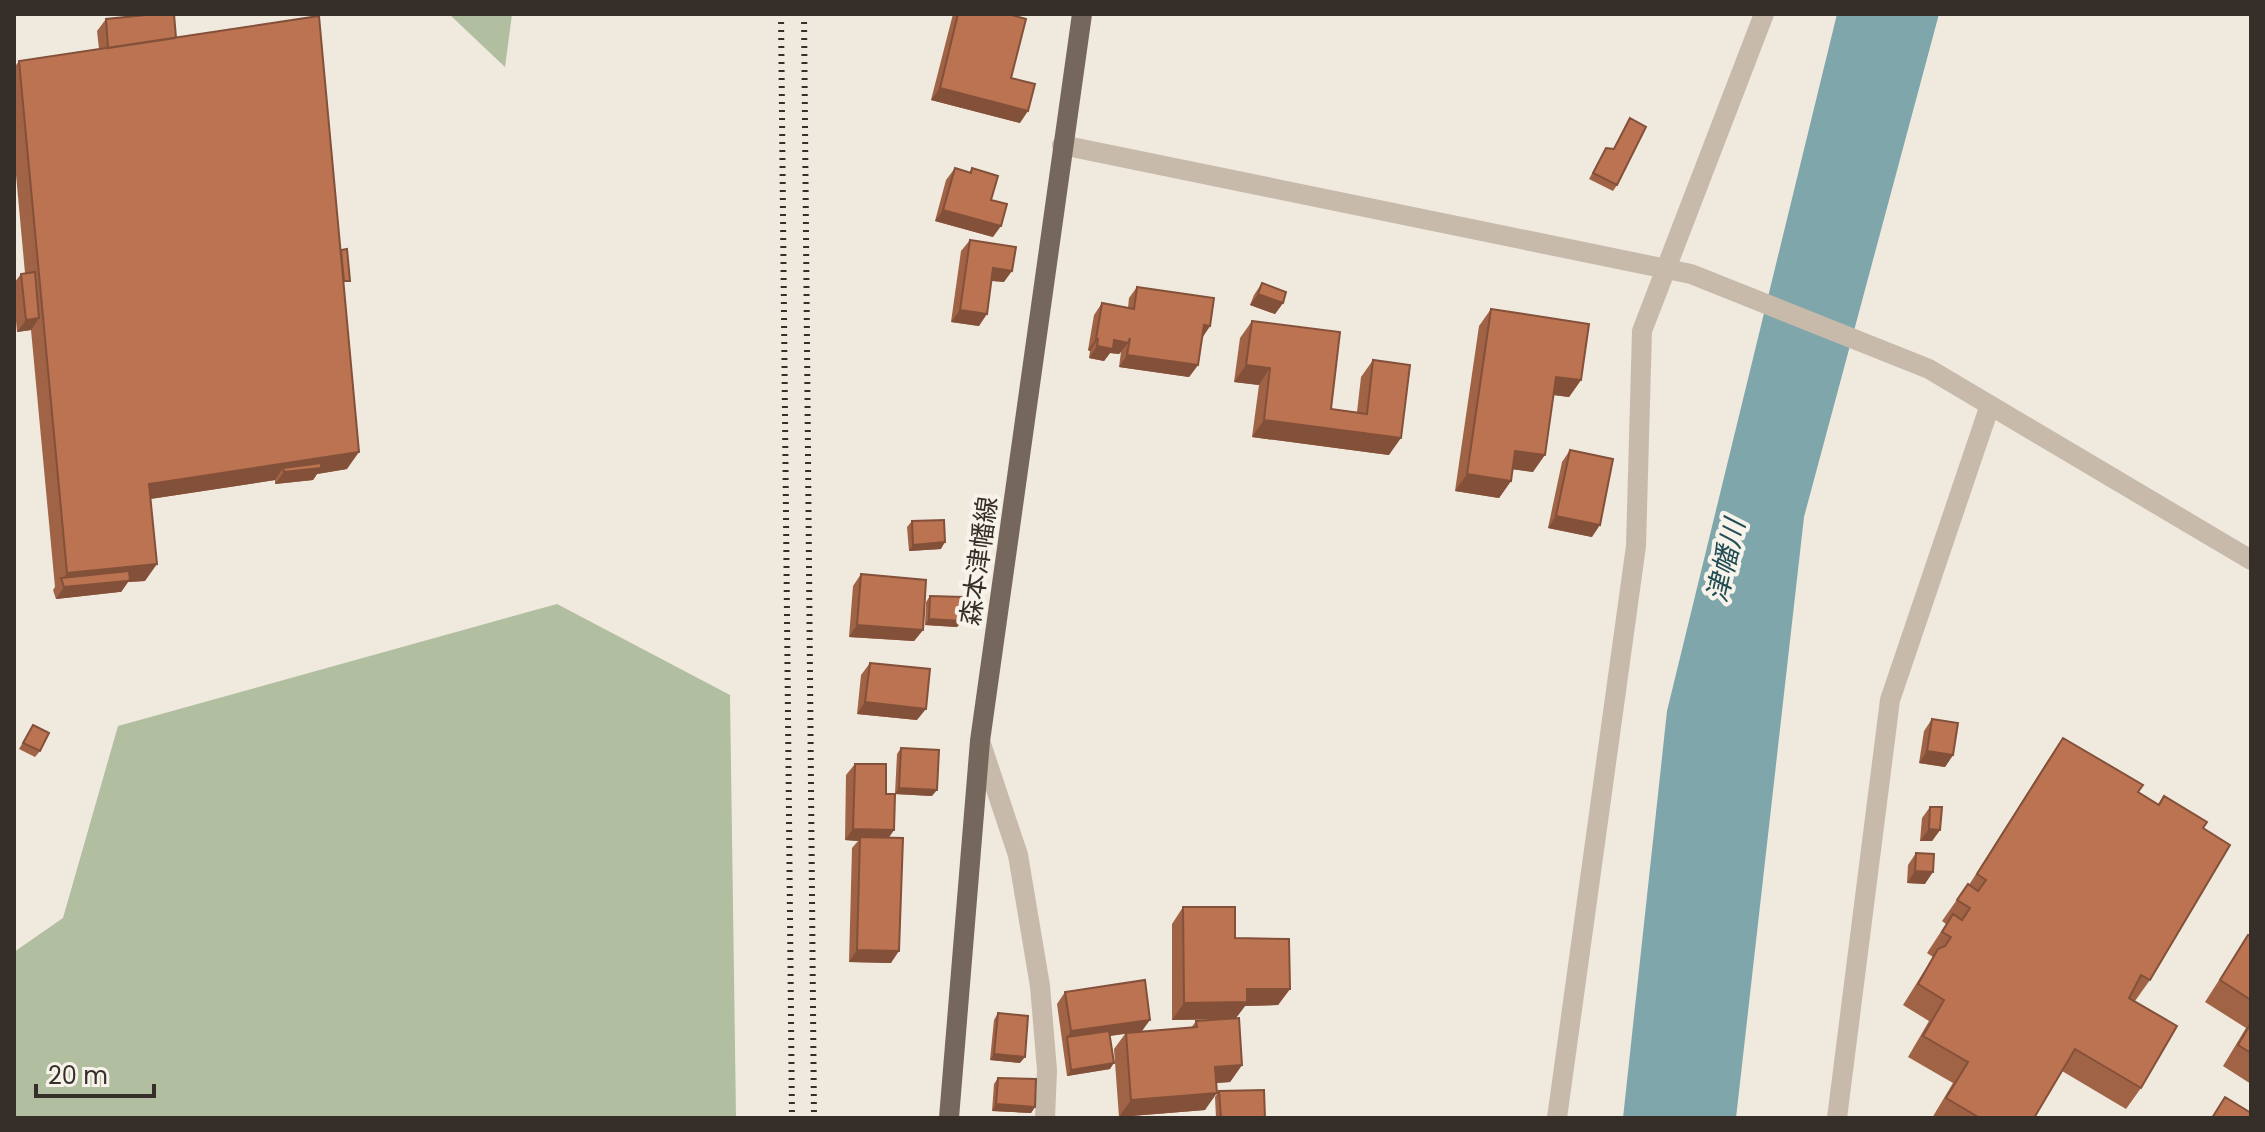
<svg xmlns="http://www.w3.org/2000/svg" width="2265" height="1132" viewBox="0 0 2265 1132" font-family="Poppins,'Noto Sans JP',sans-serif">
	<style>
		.green { fill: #b1be9f }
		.water { fill: #7fa6ab }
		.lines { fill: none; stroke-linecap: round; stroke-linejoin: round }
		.minor { stroke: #c7baab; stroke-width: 20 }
		.major { stroke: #76675c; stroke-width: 20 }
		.rail { stroke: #362e29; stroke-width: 6; stroke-dasharray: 2 6; stroke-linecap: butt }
		.wall { fill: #a16346 }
		.shaded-wall { fill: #835039 }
		.building { fill: #bb7351; stroke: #835039; stroke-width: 2 }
		.labels { text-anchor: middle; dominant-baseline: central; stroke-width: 8; stroke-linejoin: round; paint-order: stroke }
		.street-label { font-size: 26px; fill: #362e29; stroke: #f8f3ea }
		.water-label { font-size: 28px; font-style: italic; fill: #224d54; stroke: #f8f3ea }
	</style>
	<rect width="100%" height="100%" fill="#f0e9de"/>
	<!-- green -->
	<path class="green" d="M449 14H512L505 67Z
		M557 604 730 695 736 1118H14V952L63 918 118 726Z"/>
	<!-- water -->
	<path class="water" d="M1837 14H1939L1804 517 1736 1118H1623L1667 711Z"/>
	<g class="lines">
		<!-- minor -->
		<path class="minor" d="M1062 145 1691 274 1929 369 2251 560
			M980 741 1018 855 1040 986 1047 1070 1045 1118
			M1557 1118 1636 546 1642 331 1764 14
			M1837 1118 1890 700 1990 405"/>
		<!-- major -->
		<path class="major" d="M949 1118 980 741 1082 14"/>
		<!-- rail -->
		<path class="rail" d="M781 14 792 1118
			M804 14 814 1118"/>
	</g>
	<!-- wall -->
	<path class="wall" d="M953 14H1008L1011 78 1020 123 931 100Z
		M106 19 176 38 344 289 347 469 317 474 313 480 275 484V480L150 499 145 581 128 582 121 592H119L56 599 53 590 55 587 31 330 17 332 14 299V283L21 274 25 273 14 153V68L19 61 99 49 97 31Z
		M1630 118 1617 185 1613 191 1589 179 1606 148 1613 149Z
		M955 168 969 173 972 168 991 200 993 237 935 221 946 180Z
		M970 240 1004 282 991 281 979 326 951 322 961 251Z
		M1262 283 1283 303 1275 314 1250 305 1254 295Z
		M1137 287 1210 326 1202 338 1198 365 1189 377 1119 367 1121 352 1119 354 1110 353 1104 361 1089 358 1090 351 1088 350 1094 315 1102 303 1128 308 1129 298Z
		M1491 309 1581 380 1569 397 1554 395 1533 472 1512 469 1511 481 1499 498 1455 491 1479 326Z
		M1252 321 1331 409 1357 412 1361 377 1373 360 1389 455 1252 437 1259 385 1234 382 1240 338Z
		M1570 450 1592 537 1548 528 1562 462Z
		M912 521 941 549 909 551 907 527Z
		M861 574 923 630 914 641 849 637 853 586Z
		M930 596 962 621 957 627 925 625 926 602Z
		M870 663 917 720 857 714 861 675Z
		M1932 719 1953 755 1945 767 1919 763 1924 731Z
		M33 725 40 751 35 757 19 749Z
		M2063 738 2138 792 2158 804 2164 796 2203 828 2150 980 2135 1001 2141 1088 2126 1109 2062 1071 2034 1118H1932L1953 1083 1908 1057 1929 1021 1903 1005 1933 957 1927 953 1946 924 1942 921 1968 884 1969 885 2048 760Z
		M901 748 932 796 895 794 897 754Z
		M855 764 886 794 894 830 888 837 891 963 849 962 852 848 858 841 845 840 846 775Z
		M1930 807 1940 830 1932 841H1920L1922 818Z
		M1916 853 1925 884 1907 883 1908 865Z
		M1183 907 1235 938 1290 989 1278 1005 1245 1006 1236 1018 1242 1065 1230 1082 1216 1083 1205 1110 1119 1117 1114 1049 1125 1034 1110 1036V1069L1067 1076 1057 1004 1065 992 1142 1031 1191 1028 1196 1021 1216 1019 1172 1020V924Z
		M2248 935 2251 936V1084L2223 1066 2246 1028 2205 1002Z
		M998 1013 1020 1063 990 1060 994 1020Z
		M998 1078 1035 1107 1031 1113 992 1111 994 1084Z
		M1219 1091 1265 1118H1216L1215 1097Z"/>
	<!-- shaded-wall -->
	<path class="shaded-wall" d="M940 88 1028 111 1020 123 931 100Z
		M943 210 1001 226 993 237 935 221Z
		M993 268 1012 271 1004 282 985 280Z
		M1258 294 1283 303 1275 314 1250 305Z
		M960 310 987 314 979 326 951 322Z
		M39 318 31 330 17 332 26 320Z
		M1204 325 1210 326 1202 338Z
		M1096 339H1098L1090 351 1088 350Z
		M1114 340 1128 343 1119 354 1110 353 1104 361 1089 358 1097 346Z
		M1127 355 1198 365 1189 377 1119 367Z
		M1246 365 1270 368 1259 385 1234 382Z
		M1556 377 1581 380 1569 397 1545 394Z
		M1264 420 1401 438 1389 455 1252 437Z
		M1515 451 1545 455 1533 472 1503 468Z
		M359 452 347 469 317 474 313 480 275 484 284 472 283 468 275 480 137 501 149 484Z
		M1467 474 1511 481 1499 498 1455 491Z
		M1556 516 1600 525 1592 537 1548 528Z
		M945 542 941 549 909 551 913 545Z
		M157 564 145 581 128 582 121 592H119L56 599 64 587 62 581 67 573Z
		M929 619 962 621 957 627 925 625Z
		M857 625 923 630 914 641 849 637Z
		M865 702 926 709 917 720 857 714Z
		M1927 751 1953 755 1945 767 1919 763Z
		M899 788 937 790 932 796 895 794Z
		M853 829 894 830 886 842 860 837 858 841 845 840Z
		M1929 829 1940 830 1932 841H1920Z
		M1915 871 1933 872 1925 884 1907 883Z
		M857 950 899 951 891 963 849 962Z
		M1247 989H1290L1278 1005 1245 1006 1235 1019 1172 1020 1184 1003Z
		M1150 1020 1142 1031 1068 1042 1067 1037 1071 1031Z
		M994 1054 1025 1057 1020 1063 990 1060Z
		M1114 1063 1110 1069 1067 1076 1071 1070Z
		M1242 1065 1230 1082 1203 1084 1215 1067Z
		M1217 1093 1205 1110 1119 1117 1131 1100Z
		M996 1104 1035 1107 1031 1113 992 1111Z"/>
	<!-- building -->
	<path class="building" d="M156 14H174L176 38 108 48 106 19Z
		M958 14H1008L1026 19 1011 78 1035 84 1028 111 940 88Z
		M319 16 359 452 149 484 157 564 67 573 19 61Z
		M1630 118 1646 127 1617 185 1593 173 1606 148 1614 149Z
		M955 168 971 173 972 168 998 176 991 200 1007 204 1001 226 943 210Z
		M970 240 1016 247 1012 271 993 268 987 314 960 310Z
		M347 249 350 281H344L341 250Z
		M35 272 39 318 26 320 21 274Z
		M1262 283 1286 292 1283 303 1258 294Z
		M1137 287 1214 298 1210 326 1204 325 1198 365 1127 355 1130 338 1128 343 1114 340 1113 349 1097 346 1098 339H1096L1102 303 1134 309Z
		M1491 309 1589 324 1581 380 1556 377 1545 455 1515 451 1511 481 1467 474Z
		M1252 321 1340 332 1331 409 1367 414 1373 360 1410 365 1401 438 1264 420 1270 368 1246 365Z
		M1570 450 1613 459 1600 525 1556 516Z
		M321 463V468L284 472 283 468Z
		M944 520 945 542 913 545 912 521Z
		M129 571 130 580 127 581 64 587 61 578Z
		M861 574 926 580 923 630 857 625Z
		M930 596 963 597 962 621 929 619Z
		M870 663 930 669 926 709 865 702Z
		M1932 719 1958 723 1953 755 1927 751Z
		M33 725 49 733 40 751 23 743Z
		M2063 738 2143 785 2138 792 2159 805 2164 796 2207 822 2203 828 2230 845 2150 980 2141 975 2129 998 2177 1026 2141 1088 2075 1049 2034 1118H1980L1946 1098 1968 1062 1923 1036 1944 1000 1918 984 1938 949 1945 946 1951 937 1942 932 1953 914 1962 920 1970 908 1957 900 1968 884 1978 891 1986 880 1977 874Z
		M901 748 939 750 937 790 899 788Z
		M855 764H886V794H895L894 830 853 829Z
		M1930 807H1942L1940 830 1929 829Z
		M860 837 903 838 899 951 857 950Z
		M1916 853 1934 854 1933 872 1915 871Z
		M1183 907H1235V938L1289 939 1290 989H1247V1002L1184 1003Z
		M2248 935 2251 936V1000L2220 980Z
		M1145 980 1150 1020 1071 1031 1065 992Z
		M998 1013 1028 1016 1025 1057 994 1054Z
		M1239 1018 1242 1065 1215 1067 1217 1093 1131 1100 1126 1033 1197 1027 1196 1021Z
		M2251 1023V1053L2238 1045Z
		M1109 1031 1114 1063 1071 1070 1067 1037Z
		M998 1078 1036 1079 1035 1107 996 1104Z
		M1264 1090 1265 1118H1221L1219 1091Z
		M2225 1097 2251 1113V1118H2212Z"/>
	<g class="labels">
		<!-- street labels -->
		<g class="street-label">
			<text transform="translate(979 561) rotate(-82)">森本津幡線</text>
		</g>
		<!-- water labels -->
		<g class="water-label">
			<text transform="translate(1726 561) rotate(-77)">津幡川</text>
		</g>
	</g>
	<!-- border -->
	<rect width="2265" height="1132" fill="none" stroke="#362e29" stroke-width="32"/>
	<!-- scale -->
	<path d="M36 1084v12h118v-12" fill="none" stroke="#362e29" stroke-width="4"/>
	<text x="48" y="1084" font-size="24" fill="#362e29" stroke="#f8f3ea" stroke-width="6" paint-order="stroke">20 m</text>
</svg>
